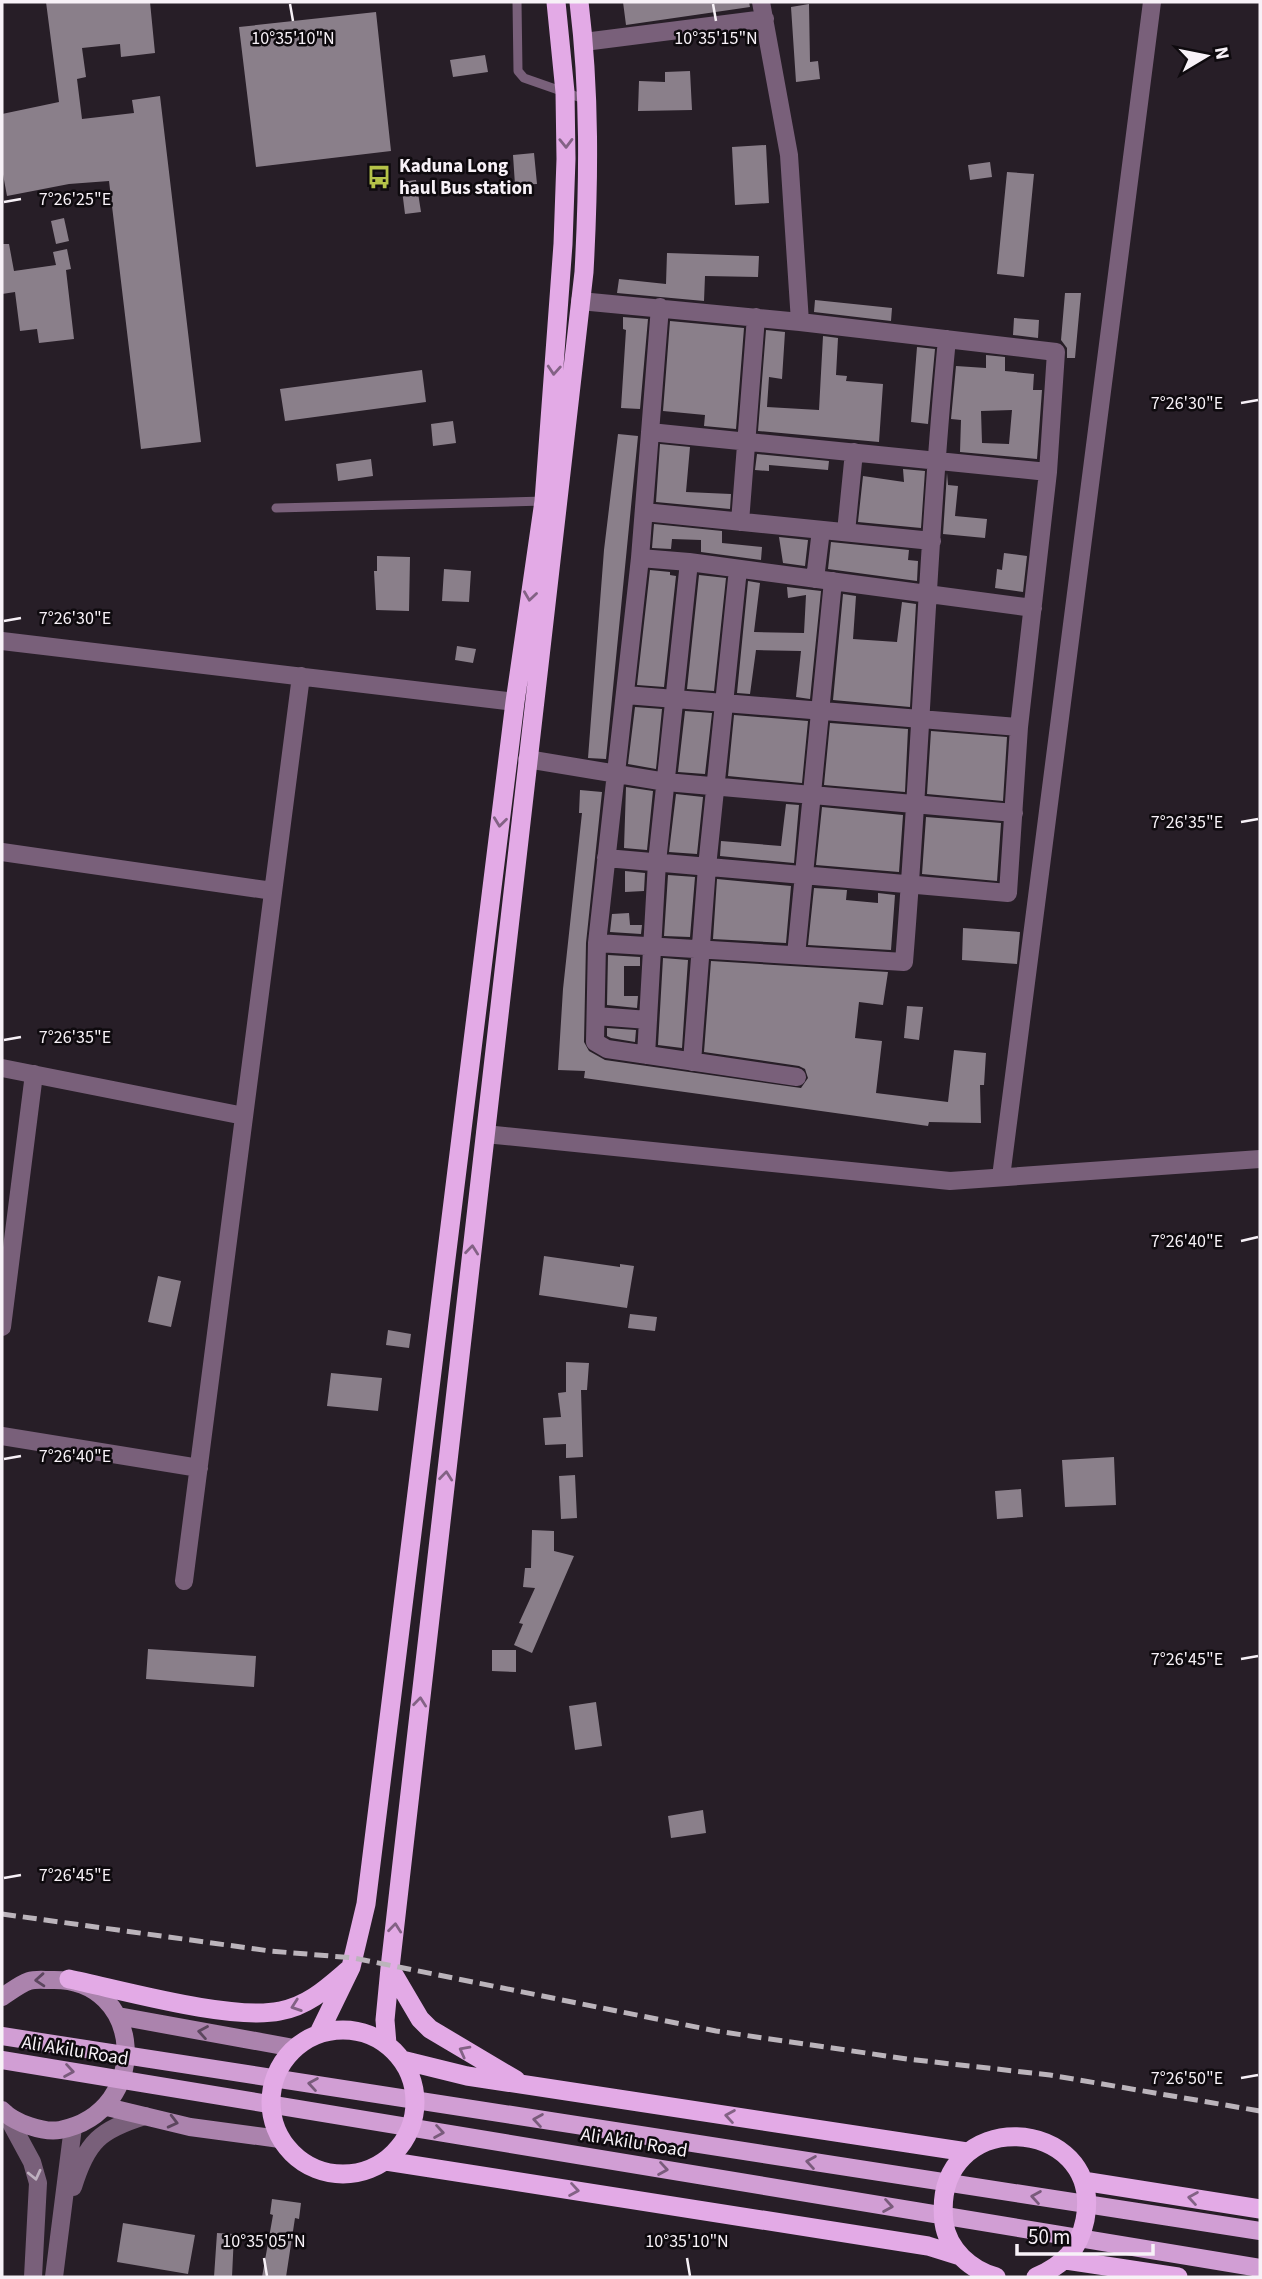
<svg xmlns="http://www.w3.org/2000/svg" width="1262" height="2279" viewBox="0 0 1262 2279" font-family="'Source Sans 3',sans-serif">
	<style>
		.building { fill: #8a7f8a; fill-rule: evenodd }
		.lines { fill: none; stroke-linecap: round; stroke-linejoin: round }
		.service { stroke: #79607a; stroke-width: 9 }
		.minor { stroke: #79607a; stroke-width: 18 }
		.tertiary { stroke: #79607a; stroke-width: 18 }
		.secondary { stroke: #ab83ad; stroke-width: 18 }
		.primary { stroke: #d19ed4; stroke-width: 18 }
		.trunk { stroke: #e3aae6; stroke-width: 19 }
		.rail { stroke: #bbb4bb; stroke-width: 5; stroke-dasharray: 14 7; stroke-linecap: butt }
		.oneway { stroke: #836285 }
		.oneway2 { stroke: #5c465e }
		.oneway3 { stroke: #795b7b }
		.oneway4 { stroke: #beb0bf }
		.ticks { fill: none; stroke: #f7f1f7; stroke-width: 2.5 }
		.labels { text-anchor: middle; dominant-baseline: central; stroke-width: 5; stroke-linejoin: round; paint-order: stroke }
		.poi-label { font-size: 19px; font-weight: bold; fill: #f7f1f7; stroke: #0e0a0e; text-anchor: start }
		.street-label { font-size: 19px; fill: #f7f1f7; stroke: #0e0a0e }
		.ticks-label { font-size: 18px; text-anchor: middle; fill: #f7f1f7; stroke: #0e0a0e; stroke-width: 5; stroke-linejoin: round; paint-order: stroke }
	</style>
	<rect width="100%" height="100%" fill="#271e27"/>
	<!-- building -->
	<path class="building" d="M46 2H150L155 53 121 57 120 44 82 48 86 77 77 79 82 119 134 113 132 100 160 96 201 442 141 449 109 181 69 184 7 196 2 169V114L59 102Z
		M623 2H749L750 7 626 25Z
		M809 4 810 62 818 61 820 79 796 82 791 7Z
		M376 12 391 151 256 167 239 27Z
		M485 55 488 72 453 77 450 60Z
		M690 71 692 110 638 111 639 81 665 82V72Z
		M766 145 769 203 735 205 732 147Z
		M534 153 537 184 515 185 513 155Z
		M990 162 992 177 970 180 968 165Z
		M1007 172 1034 174 1024 277 997 274Z
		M416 180 421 212 405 214 401 182Z
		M64 218 69 241 56 244 51 221Z
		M2 244H9L14 271 56 265 53 252 67 249 71 269 66 270 74 339 39 343 37 329 20 331 15 292 2 294Z
		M667 253 759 256 758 277 705 276 704 301 617 293 619 279 666 284Z
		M1065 293H1081L1075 358H1067V348L1061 340Z
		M815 300 892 308 891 321 814 312Z
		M623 317 648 319 640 409 621 408 626 330 623 329Z
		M1014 318 1039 320 1038 338 1013 335Z
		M670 321 744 328 736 429 704 426 705 415 663 411Z
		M766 330 785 332 782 379 769 377 767 407 819 410 823 336 838 338 836 375 847 376 846 381 883 384 879 442 758 431Z
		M917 347 935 349 928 424 911 422Z
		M986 355 1005 357V371L1034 374 1033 390H1042L1037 459 960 452 961 420 951 419 956 366 986 368ZM1012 410 1009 444 982 443 981 411Z
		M422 370 426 402 285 421 280 389Z
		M453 421 456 443 433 446 431 424Z
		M618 434 638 436 606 759 588 758 604 550Z
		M660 444 690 447 686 492 731 494 730 509 656 502Z
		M757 454 829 461 828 470 769 465V471L755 470Z
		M371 459 373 476 338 481 336 464Z
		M903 469 925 471 921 528 858 522 863 476 904 482Z
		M947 473 948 485 958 486 955 516 987 519 985 538 943 534Z
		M654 524 722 531V543L762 547 761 560 701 552V540L672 539 671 549 652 548Z
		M779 537 808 540 805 566 783 563Z
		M831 542 909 550 908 560 918 561 917 581 828 569Z
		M1004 553 1027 556 1023 592 995 588 997 569 1002 570Z
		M377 556 410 557 409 611 376 610 374 571H377Z
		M444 569 471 571 469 602 442 601Z
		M650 570 670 572V575L676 576 664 687 637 685Z
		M699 575 726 578 714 691 687 689Z
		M748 581 760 583 754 632 804 633 806 595 788 598 787 587 821 591 810 699 796 697 801 651 756 650 750 694 737 693Z
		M843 594 856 596 853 639 897 642 902 602 916 604 910 707 833 700Z
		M457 646 476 649 473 663 455 660Z
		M635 707 662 709 656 769 628 764Z
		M685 711 712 713 705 774 678 772Z
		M734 715 808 721 802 783 728 776Z
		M830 723 908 729 905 792 824 785Z
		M931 731 1007 737 1003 801 927 794Z
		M626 787 653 791 647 850 624 848Z
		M580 790 602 792 586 943 584 1042 589 1051 605 1060 801 1088 808 1078 805 1069 799 1066 704 1052 711 961 888 972 883 1005 859 1002 855 1038 882 1041 876 1093 948 1102 954 1050 986 1053 984 1085H980L981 1123 929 1122 928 1126 584 1078 585 1071 558 1070 563 989 582 813H579Z
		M676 794 703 797 697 854 669 852Z
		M786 804 799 805 794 863 720 856 721 841 781 846Z
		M822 807 903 815 899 872 816 865Z
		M926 817 1001 823 997 881 922 874Z
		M625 871 645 873 644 891 625 892Z
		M668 875 695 877 690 937 664 936Z
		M717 879 791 886 786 943 713 939Z
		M814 888 847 890 846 900 878 903V893L895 895 891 950 808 945Z
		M629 913 630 925H642L641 934 610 932 612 914Z
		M963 928 1020 932 1017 964 962 960Z
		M608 955 640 957V966H624V996H638L637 1008 607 1005Z
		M663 958 688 960 682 1048 658 1045Z
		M907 1006 923 1007 919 1040 904 1038Z
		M607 1028 636 1030 635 1042 611 1038 607 1036Z
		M544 1256 620 1267V1264L634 1266 627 1308 539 1295Z
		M158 1276 181 1281 171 1327 148 1322Z
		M630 1314 657 1317 655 1331 628 1328Z
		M388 1330 411 1334 409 1348 386 1345Z
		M566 1362 589 1363 587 1390H581L583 1457 566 1458V1444L545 1445 543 1418 561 1417 558 1393 566 1392Z
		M331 1373 382 1378 378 1411 327 1406Z
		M1114 1457 1116 1505 1065 1507 1062 1460Z
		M575 1475 577 1518 561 1519 559 1476Z
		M1021 1489 1023 1517 997 1519 995 1491Z
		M532 1530 554 1531V1551L574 1556 532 1653 514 1645 523 1624 519 1623 535 1588 523 1587 525 1568H531Z
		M148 1649 256 1656 254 1687 146 1679Z
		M492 1650H516V1672L492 1671Z
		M596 1702 602 1746 575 1750 569 1706Z
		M703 1810 706 1833 671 1838 668 1816Z
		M272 2199 301 2203 299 2219 295 2218 286 2277H262L273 2215 270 2214Z
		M123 2223 195 2235 188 2274 117 2262Z
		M217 2233 234 2234 232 2277H214Z"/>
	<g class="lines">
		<!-- service -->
		<path class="service" d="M517 2 518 71 524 78 587 100
			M276 508 544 501"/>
		<!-- minor -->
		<path class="minor" d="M584 42 765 19
			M580 301 800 322 789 155 761 2
			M660 307 640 558 597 943 595 1042 607 1049 797 1077
			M800 322 1056 352 1048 472
			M644 512 932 541
			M740 522 756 317
			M846 532 854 452
			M640 558 689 562 657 862 646 1055
			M689 562 1033 608
			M815 579 821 530
			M2 641 515 702
			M626 695 1019 727
			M527 759 666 782 1014 813
			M2 852 273 891
			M606 858 1008 893 1019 727 1048 472 650 432
			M597 943 904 962C921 755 927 546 947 339
			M796 955 833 581
			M596 1016 648 1020
			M692 1062 707 867 738 569
			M2 1068 244 1116
			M485 1134 950 1181 1260 1159
			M1001 1177 1152 2
			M2 1327 34 1074
			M2 1436 199 1468
			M184 1581 301 676"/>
		<!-- tertiary -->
		<path class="tertiary" d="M6 2114 32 2162 38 2183 33 2277
			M73 2187C87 2141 100 2130 145 2116
			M54 2277 73 2127"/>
		<!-- secondary -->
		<path class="secondary" d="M2 1997C10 1992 20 1984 29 1981 35 1979 44 1980 51 1980 145 1977 153 2112 60 2130 44 2133 14 2123 2 2110
			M118 2016 294 2048
			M107 2107 190 2127 280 2139"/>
		<!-- primary -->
		<path class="primary" d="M2 2036 1260 2231
			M2 2060 1260 2268"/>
		<!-- trunk -->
		<path class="trunk" d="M390 1968 420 2019 430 2029 516 2080
			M69 1979C122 1990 231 2021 280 2011 308 2006 327 1988 348 1970
			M271 2102a72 72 0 1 1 144 0a72 72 0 1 1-144 0Z
			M319 2033 351 1967 366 1904 515 702 544 501 563 244 566 159 565 92 556 2
			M387 2044 385 2020 390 1968 584 272C589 181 590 92 579 2
			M402 2060 467 2076 967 2152
			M386 2161 928 2246 960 2256
			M1083 2181 1260 2209
			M1066 2260 1178 2277
			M996 2277C971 2270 948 2250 944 2223 930 2103 1105 2114 1085 2220 1079 2250 1063 2265 1036 2277"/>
		<!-- rail -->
		<path class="rail" d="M2 1914 270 1951 354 1958 716 2031 907 2059 1050 2075 1260 2111"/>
	</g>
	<!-- one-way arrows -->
	<defs><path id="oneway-chevron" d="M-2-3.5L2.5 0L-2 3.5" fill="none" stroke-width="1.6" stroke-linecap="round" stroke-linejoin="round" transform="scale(1.75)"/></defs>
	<g class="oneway">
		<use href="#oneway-chevron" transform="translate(566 143) rotate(89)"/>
		<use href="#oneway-chevron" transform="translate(554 370) rotate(94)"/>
		<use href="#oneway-chevron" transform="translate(530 596) rotate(98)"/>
		<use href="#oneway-chevron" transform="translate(500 822) rotate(97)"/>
		<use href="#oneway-chevron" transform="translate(472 1250) rotate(-84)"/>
		<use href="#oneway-chevron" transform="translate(446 1476) rotate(-84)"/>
		<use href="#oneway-chevron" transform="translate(420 1702) rotate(-84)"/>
		<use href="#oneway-chevron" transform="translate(395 1928) rotate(-84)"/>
		<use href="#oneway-chevron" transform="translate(296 2006) rotate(161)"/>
		<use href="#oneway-chevron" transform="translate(464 2051) rotate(-152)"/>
		<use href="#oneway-chevron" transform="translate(730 2116) rotate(-171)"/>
		<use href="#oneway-chevron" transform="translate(574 2190) rotate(9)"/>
		<use href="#oneway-chevron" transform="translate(1193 2198) rotate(-171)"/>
	</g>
	<g class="oneway2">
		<use href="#oneway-chevron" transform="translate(40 1980) rotate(176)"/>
		<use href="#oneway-chevron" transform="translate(203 2032) rotate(-170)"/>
		<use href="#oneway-chevron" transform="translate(173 2122) rotate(14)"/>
	</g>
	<g class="oneway3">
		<use href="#oneway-chevron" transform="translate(69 2071) rotate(9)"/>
		<use href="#oneway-chevron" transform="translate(313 2084) rotate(-171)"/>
		<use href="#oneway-chevron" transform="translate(538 2120) rotate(-171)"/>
		<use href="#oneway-chevron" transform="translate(439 2132) rotate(9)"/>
		<use href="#oneway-chevron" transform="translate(811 2162) rotate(-171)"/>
		<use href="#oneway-chevron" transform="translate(663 2169) rotate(9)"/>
		<use href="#oneway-chevron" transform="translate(1036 2197) rotate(-171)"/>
		<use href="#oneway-chevron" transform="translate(888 2206) rotate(9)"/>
	</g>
	<use class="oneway4" href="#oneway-chevron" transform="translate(35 2175) rotate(77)"/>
	<!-- ticks -->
	<path class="ticks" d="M290 4 293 21M713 4 716 21M4 202 21 199M1241 403 1258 400M4 621 21 618M1241 822 1258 819M4 1040 21 1037M1241 1241 1258 1237M4 1459 21 1456M1241 1659 1258 1656M4 1878 21 1875M1241 2078 1258 2075M264 2258 267 2276M687 2258 690 2276"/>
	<!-- icons -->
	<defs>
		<g id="bus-bare" transform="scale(1.89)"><path d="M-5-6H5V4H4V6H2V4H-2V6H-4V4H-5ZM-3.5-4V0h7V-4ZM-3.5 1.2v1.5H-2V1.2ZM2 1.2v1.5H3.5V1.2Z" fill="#b5c249" stroke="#0e0a0e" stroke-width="2.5" paint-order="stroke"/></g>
	</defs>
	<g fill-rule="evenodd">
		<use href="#bus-bare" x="379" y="177"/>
	</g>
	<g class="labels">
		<!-- poi labels -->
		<g class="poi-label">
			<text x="399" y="166">Kaduna Long<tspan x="399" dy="22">haul Bus station</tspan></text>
		</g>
		<!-- street labels -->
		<g class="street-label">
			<text transform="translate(75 2051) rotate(9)">Ali Akilu Road</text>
			<text transform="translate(634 2143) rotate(9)">Ali Akilu Road</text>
		</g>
	</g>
	<g class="ticks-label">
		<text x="293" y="44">10°35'10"N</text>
		<text x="716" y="44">10°35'15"N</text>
		<text x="75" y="205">7°26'25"E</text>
		<text x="1187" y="409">7°26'30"E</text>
		<text x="75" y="624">7°26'30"E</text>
		<text x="1187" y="828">7°26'35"E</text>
		<text x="75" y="1043">7°26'35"E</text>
		<text x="1187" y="1247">7°26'40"E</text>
		<text x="75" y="1462">7°26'40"E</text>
		<text x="1187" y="1665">7°26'45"E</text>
		<text x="75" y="1881">7°26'45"E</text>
		<text x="1187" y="2084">7°26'50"E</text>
		<text x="264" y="2247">10°35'05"N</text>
		<text x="687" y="2247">10°35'10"N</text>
	</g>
	<!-- border -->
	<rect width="1262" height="2279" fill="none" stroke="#f7f1f7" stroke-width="7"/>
	<!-- north arrow -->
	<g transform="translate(1206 56) rotate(80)" stroke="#0e0a0e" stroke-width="5" paint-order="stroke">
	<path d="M0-5L12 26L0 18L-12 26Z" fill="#f7f1f7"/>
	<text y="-10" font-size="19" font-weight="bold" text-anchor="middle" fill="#f7f1f7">N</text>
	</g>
	<!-- scale -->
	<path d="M1017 2244v10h136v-10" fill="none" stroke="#f7f1f7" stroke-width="3.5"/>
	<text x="1028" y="2244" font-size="21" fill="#f7f1f7" stroke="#0e0a0e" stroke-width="5" paint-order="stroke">50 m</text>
</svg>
